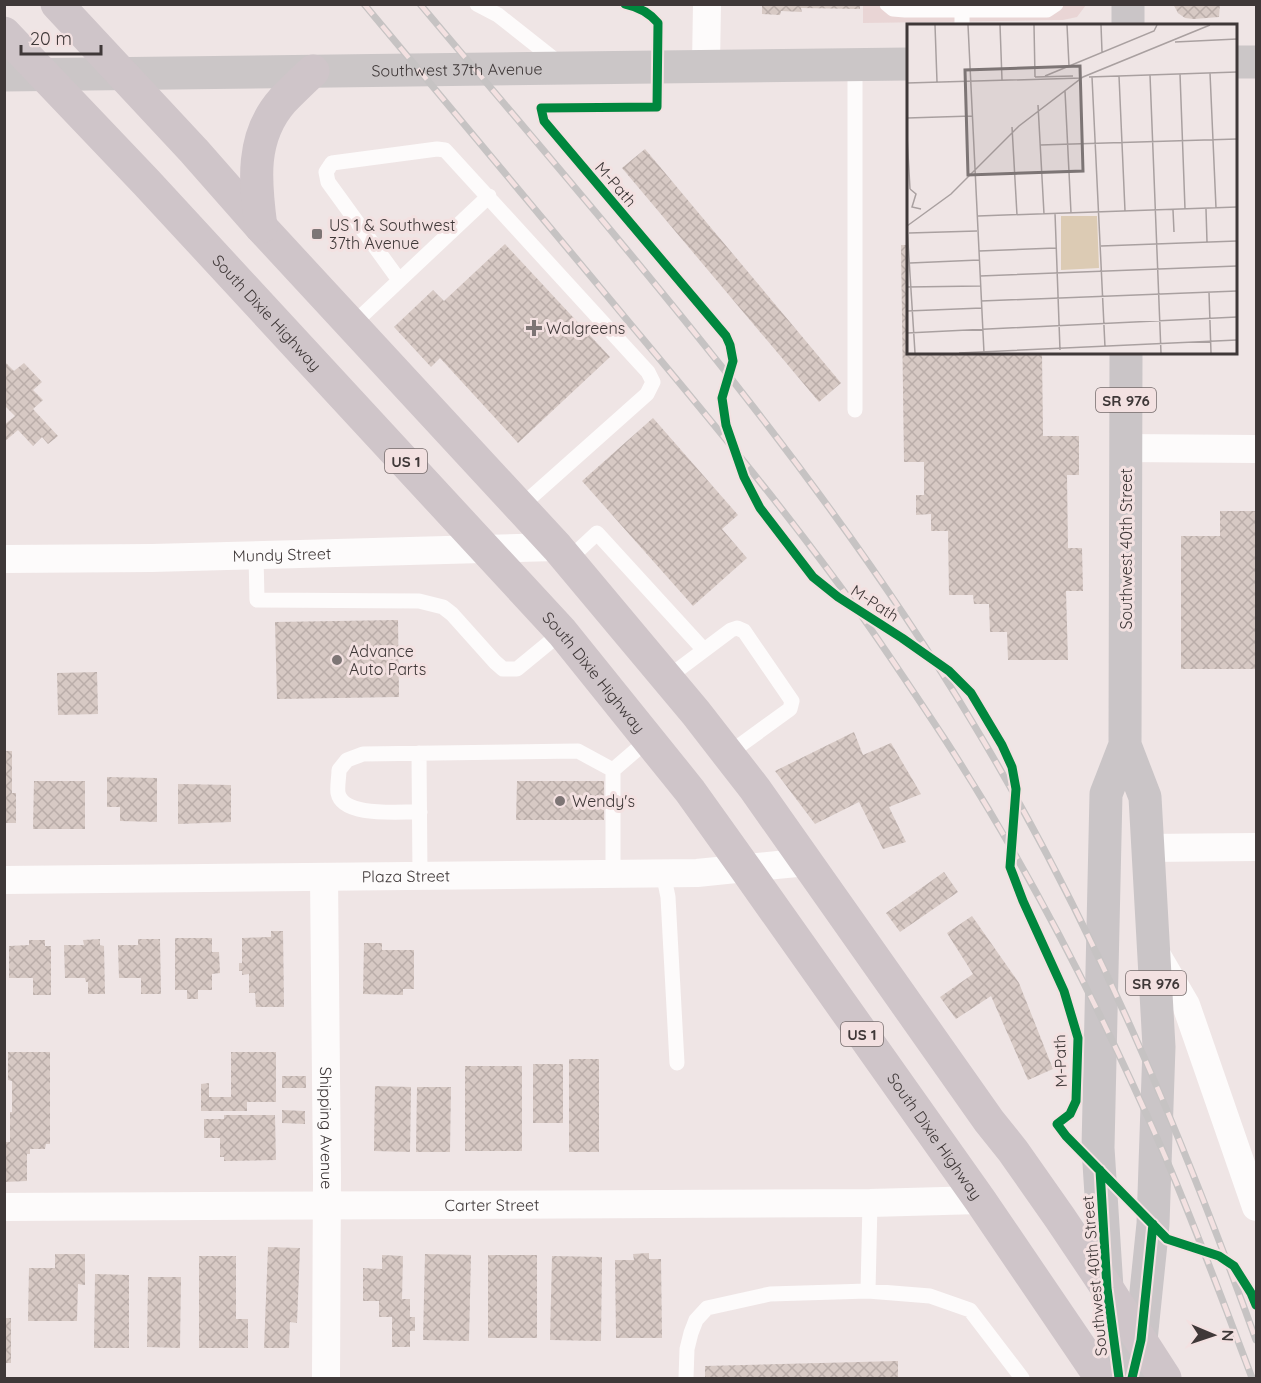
<svg xmlns="http://www.w3.org/2000/svg" width="1261" height="1383" viewBox="0 0 1261 1383" font-family="Quicksand,sans-serif">
	<style>
		.built { fill: #e9d5d5 }
		.building { fill: url(#building-cross-hatch) }
		.lines { fill: none; stroke-linecap: round; stroke-linejoin: round }
		.lane { stroke: #fdfbfb; stroke-width: 15 }
		.street { stroke: #fdfbfb; stroke-width: 28 }
		.secondary { stroke: #cbc6c7; stroke-width: 33 }
		.primary { stroke: #cac5c7; stroke-width: 33 }
		.highway { stroke: #cfc5c9; stroke-width: 33 }
		.rail-casing { stroke: #c6c3c3; stroke-width: 7 }
		.rail { stroke: #f3e1e1; stroke-width: 4.5; stroke-dasharray: 14; stroke-linecap: butt }
		.cycleway-casing { stroke: #f3e1e1; stroke-width: 13 }
		.cycleway { stroke: #00873e; stroke-width: 9 }
		.poi-dot { fill: #7d7575; stroke: #f3e1e1; stroke-width: 2 }
		.labels { text-anchor: middle; dominant-baseline: central; stroke-width: 6; stroke-linejoin: round; paint-order: stroke }
		.shield { fill: #f3e1e1; stroke: #756b6b; stroke-width: 1.5 }
		.shield-label { font-size: 15px; font-weight: bold; fill: #3f3838 }
		.street-label { font-size: 16px; fill: #3f3838; stroke: #f3e1e1 }
		.poi-label { font-size: 16px; fill: #3f3838; stroke: #f3e1e1; text-anchor: start }
		.inset-road { fill: none; stroke: #a9a0a0; stroke-width: 1.5 }
		.view { fill: #7d7575; fill-opacity: 0.15; stroke: #7d7575; stroke-width: 3 }
		.inset-edge { fill: none; stroke: #3f3838; stroke-width: 3 }
	</style>
	<defs>
		<pattern id="building-cross-hatch" width="8" height="8" patternUnits="userSpaceOnUse" patternTransform="scale(1.5)"><rect width="8" height="8" fill="#d7c9c4"/><path d="M0 0l8 8M0 8l8-8" fill="none" stroke="#baada9"/></pattern>
	</defs>
	<rect width="100%" height="100%" fill="#efe5e5"/>
	<!-- built -->
	<path class="built" d="M863 5H1086L1077 17 1063 20 863 23Z"/>
	<!-- building -->
	<path class="building" d="M762 4H860V9L801 8 802 12 781 11 780 15 762 14Z
		M1173 4H1220L1219 17 1194 19 1185 18 1178 13Z
		M645 149 841 383 819 402 622 168Z
		M505 244 610 357 518 443 440 358 431 367 394 327 433 290 444 301Z
		M901 245H908V352H1042L1043 436H1079V475H1067L1068 548H1082L1083 591H1066L1068 660H1008L1007 632H990L989 604H974L973 595H949L948 531H931V514L916 515V495H924V462H904Z
		M4 361 14 371 24 363 42 382 33 390 43 400 33 409 58 436 48 444 42 437 33 446 18 430 4 442V425L15 416 4 405Z
		M653 418 738 515 722 529 747 558 693 606 582 481Z
		M1220 511H1256V669H1181V536H1220Z
		M398 620 399 697 277 699 275 622Z
		M97 672 98 714 58 715 57 673Z
		M854 732 863 755 891 743 921 794 889 807 906 842 883 849 859 802 815 824 775 771Z
		M4 751H12V793H16V823H4Z
		M107 777 157 778V822L120 821V807H107Z
		M34 781H85V829H33Z
		M517 781H604V820H516Z
		M178 784 231 785V822L178 824Z
		M944 872 958 892 900 932 886 913Z
		M972 916 1019 983 1053 1069 1028 1080 991 996 956 1019 940 997 973 974 947 933Z
		M271 931H283L284 1007H256L255 993H249V974L242 975V971H239V963H242V938L271 937Z
		M175 938H212V952H219L220 973 212 974V990H198V999H187V990H175Z
		M100 939V945L104 946 105 994H88V982H86L85 978H65L64 945H84L83 940Z
		M138 939H160L161 994H141V978H119L118 945H138Z
		M29 940H45V946H51V995H33V978H9V946L29 945Z
		M364 943H382V950H414V989H403V995L363 994Z
		M8 1052H50V1144H46L45 1149H30V1154H27V1181L4 1182V1142H10V1112H12V1081L8 1080Z
		M231 1052H276V1102H247V1111H201V1084L209 1083V1097H231Z
		M569 1059H599V1152H569Z
		M533 1064H563V1123H533Z
		M465 1066H522V1151H465Z
		M282 1076H306V1088H282Z
		M375 1086 411 1087 410 1152 374 1151Z
		M417 1087H451L450 1152H416Z
		M282 1110 305 1111V1124L282 1123Z
		M224 1115H275L276 1160 224 1161V1157H220V1138H204V1119H224Z
		M268 1247 300 1248 297 1323 290 1322 289 1348H264Z
		M649 1253V1259H661L662 1338H616L615 1260H634L633 1254Z
		M55 1254H85V1285L78 1284 77 1321H28L29 1268H55Z
		M425 1254 471 1255 469 1341 423 1340Z
		M382 1255 403 1256 402 1299H410V1317H415V1331H410V1347H392V1317H379V1301H363V1268L382 1269Z
		M488 1255H537V1338H488Z
		M199 1256H236V1319H248V1348H199Z
		M552 1256 602 1257 601 1341 550 1340Z
		M95 1274 129 1275V1348H94Z
		M148 1277H181L180 1348 147 1347Z
		M4 1318H11V1363H4Z
		M898 1361V1378H705V1366Z"/>
	<g class="lines">
		<!-- lane -->
		<path class="lane" d="M477 4 498 15 560 64
			M887 4 893 9 905 10H1047L1056 4
			M962 26V10
			M855 64V410
			M399 280 328 182 326 172 332 163 437 149 445 150 648 372 653 382 647 394 520 507
			M352 325 489 196
			M256 555 257 600 419 601 443 607 452 614 495 662 503 669H517L562 632
			M568 560 597 533 704 650
			M667 678 731 630 737 628 744 631 792 701 790 709 728 754
			M419 753 420 876
			M420 812C401 811 343 818 338 793 337 786 339 777 339 770L347 760 363 754 578 751 613 770
			M613 873V770L649 739
			M663 873 668 897 677 1063
			M870 1203 868 1291 930 1296 970 1310 1022 1378
			M686 1378 687 1349 691 1333 696 1320 707 1308 770 1294 868 1291"/>
		<!-- street -->
		<g class="street">
			<path d="M706 65 707 4"/>
			<path d="M1126 448 1256 449"/>
			<path id="s1" d="M4 559 152 558 557 547"/>
			<path d="M1147 848 1256 847"/>
			<path id="s2" d="M324 878 327 1177 326 1378"/>
			<path id="s3" d="M4 880 697 873 807 862"/>
			<path d="M1155 952 1186 1005 1256 1207"/>
			<path id="s4" d="M4 1207 870 1203 980 1200"/>
		</g>
		<!-- secondary -->
		<g class="secondary">
			<path d="M1236 62H1256"/>
			<path id="s5" d="M4 75 908 64"/>
		</g>
		<!-- primary -->
		<path class="primary" d="M1128 26V4
			M1126 352 1125 745 1145 797 1159 1047 1153 1224 1141 1340 1132 1378
			M1119 1378 1107 1288 1098 1148 1106 794 1125 745"/>
		<!-- highway -->
		<g class="highway">
			<path d="M57 4 194 151 261 227 557 547 696 713 755 789 989 1121 1013 1151 1060 1218 1107 1288 1165 1378"/>
			<path id="s6" d="M4 33 146 182 562 632 690 791 745 868 980 1200 1101 1378"/>
			<path d="M261 227C255 182 250 137 283 100 293 90 303 80 313 71"/>
		</g>
		<!-- rail casing -->
		<g class="rail-casing">
			<path id="rail" d="M364 4C447 104 530 203 613 303 696 403 780 502 856 608 886 650 915 694 944 738 1028 867 1099 1006 1161 1147 1194 1223 1223 1301 1252 1378
				M420 4C615 236 818 465 974 725 1091 919 1179 1127 1256 1340"/>
		</g>
		<!-- rail -->
		<use href="#rail" class="rail"/>
		<!-- cycleway casing -->
		<g class="cycleway-casing">
			<path id="cycleway" d="M625 4C639 7 649 12 658 23L657 107 541 108 544 121 726 336 730 345 733 361 722 398 726 425 744 477 760 508 813 577 838 597 902 638 949 671 971 693 1002 745 1012 767 1016 789 1010 867 1023 901 1064 991 1078 1038 1076 1101 1070 1114 1057 1124 1066 1136 1167 1239 1219 1256 1234 1266 1251 1293 1256 1305
				M1100 1170 1107 1288 1119 1378
				M1132 1378 1141 1340 1153 1224"/>
		</g>
		<!-- cycleway -->
		<use href="#cycleway" class="cycleway"/>
	</g>
	<!-- markers -->
	<g class="poi-dot">
		<rect x="311" y="228" width="12" height="12" rx="3"/>
		<path d="M531 319h6v6h6v6h-6v6h-6v-6h-6v-6h6z"/>
		<circle cx="337" cy="660" r="6"/>
		<circle cx="560" cy="801" r="6"/>
	</g>
	<g class="labels">
		<!-- shield labels -->
		<g class="shield">
			<rect x="1096" y="388" width="60" height="24" rx="4.5"/>
			<rect x="385" y="449" width="42" height="24" rx="4.5"/>
			<rect x="1126" y="971" width="60" height="24" rx="4.5"/>
			<rect x="841" y="1022" width="42" height="24" rx="4.5"/>
		</g>
		<g class="shield-label">
			<text x="1126" y="400">SR 976</text>
			<text x="406" y="461">US 1</text>
			<text x="1156" y="983">SR 976</text>
			<text x="862" y="1034">US 1</text>
		</g>
		<!-- street labels -->
		<g class="street-label">
			<text stroke="none"><textPath href="#s5" startOffset="453">Southwest 37th Avenue</textPath></text>
			<text transform="translate(616 184) rotate(49)">M-Path</text>
			<text stroke="none"><textPath href="#s6" startOffset="384">South Dixie Highway</textPath></text>
			<text transform="translate(1126 549) rotate(-90)">Southwest 40th Street</text>
			<text stroke="none"><textPath href="#s1" startOffset="278">Mundy Street</textPath></text>
			<text transform="translate(875 603) rotate(33)">M-Path</text>
			<text stroke="none"><textPath href="#s6" startOffset="870">South Dixie Highway</textPath></text>
			<text stroke="none"><textPath href="#s3" startOffset="402">Plaza Street</textPath></text>
			<text transform="translate(1060 1061) rotate(-92)">M-Path</text>
			<text stroke="none"><textPath href="#s2" startOffset="250">Shipping Avenue</textPath></text>
			<text stroke="none"><textPath href="#s6" startOffset="1446">South Dixie Highway</textPath></text>
			<text stroke="none"><textPath href="#s4" startOffset="488">Carter Street</textPath></text>
			<text transform="translate(1094 1276) rotate(-95)">Southwest 40th Street</text>
		</g>
		<!-- poi labels -->
		<g class="poi-label">
			<text x="329" y="225">US 1 &amp; Southwest<tspan x="329" dy="18">37th Avenue</tspan></text>
			<text x="546" y="328">Walgreens</text>
			<text x="349" y="651">Advance<tspan x="349" dy="18">Auto Parts</tspan></text>
			<text x="572" y="801">Wendy's</text>
		</g>
	</g>
	<!-- overview -->
	<g transform="translate(907 24)">
		<rect width="330" height="330" fill="#efe5e5"/>
		<path d="M154 192H190L192 244 154 246Z" fill="#dccbb4"/>
		<path class="inset-road" d="M28 1 30 58M61 1 77 329M93 1 95 56M127 1 128 53M160 1 162 42M194 1 195 28M268 18 330 15M303 49 309 184M273 50 278 185M243 51 254 329M138 52 247 7 250 1M212 52 218 187M128 53 166 52M182 53 330 48M185 53 198 323M0 59 175 54M158 67 164 189M131 81 137 190M0 94 65 92M105 103 110 191M0 112 3 165M133 121 330 115M3 165 9 170 5 183 14 185M299 185 300 218M266 186 267 208M148 189 153 326M71 192 330 183M0 202 44 170 112 102 176 53 303 1M0 203 8 329M2 209 70 207M194 222 330 217M72 227 149 224M3 239 72 236M73 252 330 242M0 263 73 262M302 268 304 329M74 277 330 267M0 287 75 284M0 309 330 293M52 329 330 316"/>
		<path class="view" d="M173 42 176 147 61 151 58 46Z"/>
		<rect width="330" height="330" class="inset-edge"/>
	</g>
	<!-- border -->
	<rect width="1261" height="1383" fill="none" stroke="#3f3838" stroke-width="12"/>
	<!-- north arrow -->
	<g transform="translate(1213 1335) rotate(92)" stroke="#f3e1e1" stroke-width="4.5" paint-order="stroke">
	<path d="M0-4.5L10 22L0 15L-10 22Z" fill="#3f3838"/>
	<text y="-9" font-size="16" font-weight="bold" text-anchor="middle" fill="#3f3838">N</text>
	</g>
	<!-- scale -->
	<path d="M21 45v9h80v-9" fill="none" stroke="#3f3838" stroke-width="3"/>
	<text x="30" y="45" font-size="18" fill="#3f3838" stroke="#f3e1e1" stroke-width="4.5" paint-order="stroke">20 m</text>
</svg>
